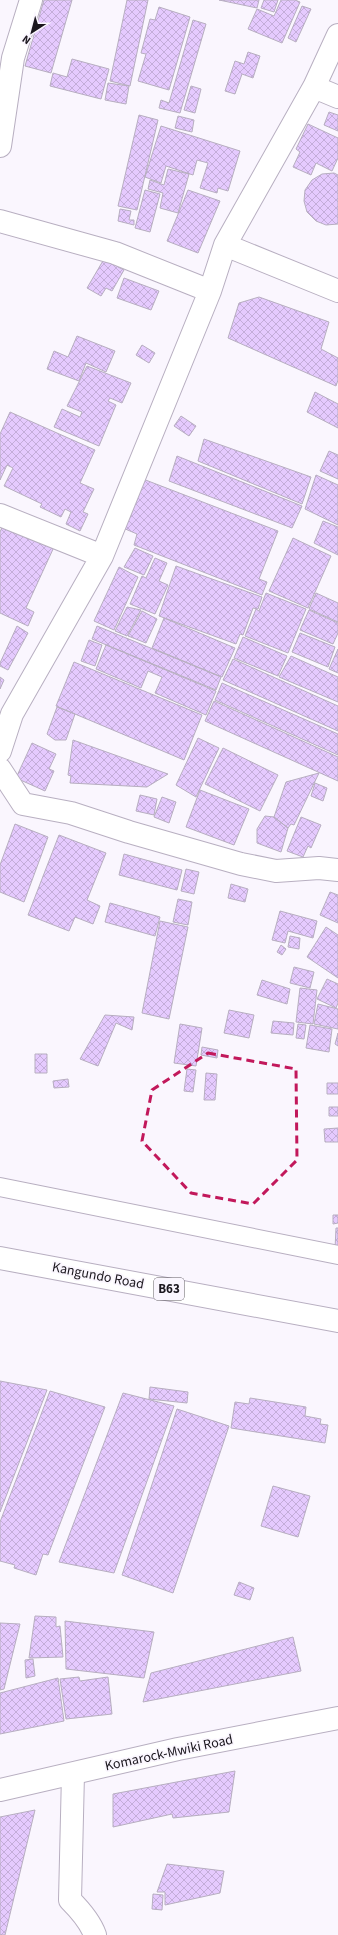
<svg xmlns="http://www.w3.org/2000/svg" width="338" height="1935" viewBox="0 0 338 1935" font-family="'Source Sans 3',sans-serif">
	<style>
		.building { fill: url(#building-cross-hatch); stroke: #b7aec0 }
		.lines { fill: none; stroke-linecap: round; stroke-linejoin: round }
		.lane-casing { stroke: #b8afc1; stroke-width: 20 }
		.street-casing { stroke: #b8afc1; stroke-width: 24 }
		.secondary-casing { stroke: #b8afc1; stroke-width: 24 }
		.highway-casing { stroke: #b8afc1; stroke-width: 24 }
		.lane { stroke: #fff; stroke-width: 18 }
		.street { stroke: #fff; stroke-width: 22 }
		.secondary { stroke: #fff; stroke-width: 22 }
		.highway { stroke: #fff; stroke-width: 22 }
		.marked { fill: none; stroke: #c2185b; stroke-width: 3; stroke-dasharray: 8 5; stroke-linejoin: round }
		.labels { text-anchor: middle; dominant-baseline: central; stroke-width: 3.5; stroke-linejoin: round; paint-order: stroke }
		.shield { fill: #faf6fe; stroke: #5e5a61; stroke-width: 1 }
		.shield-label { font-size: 13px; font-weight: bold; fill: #1b171e }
		.street-label { font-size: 14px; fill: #1b171e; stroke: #faf6fe }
	</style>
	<defs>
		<pattern id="building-cross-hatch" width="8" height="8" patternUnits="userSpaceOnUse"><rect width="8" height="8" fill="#e5cafe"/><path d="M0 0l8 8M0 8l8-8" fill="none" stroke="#c4add9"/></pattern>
	</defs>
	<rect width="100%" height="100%" fill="#faf6fe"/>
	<!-- building -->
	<path class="building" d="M44 0H72L51 73 25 66Z
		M127 0H148L130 86 110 81Z
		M219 0H259L257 8Z
		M264 0H278L274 12 261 8Z
		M281 0H295L300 2 282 43 248 29 257 9 274 16Z
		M302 6 311 9 296 42 288 38Z
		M159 7 190 17 169 90 138 81 146 54 141 53 150 19 155 20Z
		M193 20 206 24 180 113 159 108 161 100 169 103Z
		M248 52 260 56 253 78 242 74 235 94 225 91 235 61 244 64Z
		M72 59 109 69 101 99 50 86 53 73 67 77Z
		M108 83 129 86 126 104 105 100Z
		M191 86 201 89 195 113 184 110Z
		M329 112 338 115V131L324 125Z
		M139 115 158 120 137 210 118 206Z
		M178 116 194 120 192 132 175 128Z
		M308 124 338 138V158L332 171 316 163 311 175 293 167 300 152 296 149Z
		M161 126 240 151 228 191 218 188 217 193 200 188 208 163 197 160 193 175 166 166 161 183 145 177Z
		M168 169 189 174 178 213 160 208 163 193 148 189 150 180 164 185Z
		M334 173 338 175V224L326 225 316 221 307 212 304 201 305 190 312 180 322 174Z
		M145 190 160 194 150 232 135 228Z
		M188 190 220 201 198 253 167 241Z
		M120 209 131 211 129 220H134V225L118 221Z
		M104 259 120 262 118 267 124 270 112 291 106 288 101 296 87 288Z
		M124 278 159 291 151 310 117 298Z
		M259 297 329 322 321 349 338 358V380L336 386 228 338 239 303Z
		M77 336 115 351 106 372 86 363 79 381 47 369 54 351 68 357Z
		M142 345 155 353 149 363 136 355Z
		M87 366 131 383 122 403 110 398 108 401 116 405 99 446 54 427 62 409 80 417 82 412 67 406Z
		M315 392 338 404V428L307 412Z
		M10 412 95 450 80 483 94 489 83 512 88 514 80 531 66 524 71 512 65 509 61 517 40 507 42 504 4 486 13 468 7 465 0 480V434Z
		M181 416 196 426 189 436 174 426Z
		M204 439 311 477 302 504 198 461Z
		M329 451 338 455V479L320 471Z
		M177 456 302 506 292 528 169 481Z
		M316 475 338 485V525L305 509Z
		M143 479 278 531 259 579 267 582 262 595 134 545 137 534 123 528Z
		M323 521 338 527V555L314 543Z
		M4 523 54 547 26 608 34 612 28 626 0 613V532Z
		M293 538 331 556 308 608 269 591Z
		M135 548 153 556 144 575 124 567Z
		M155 558 167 563 159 581 168 585 155 614 130 604 142 576 146 578Z
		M176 566 262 597 258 609 253 608 243 635 240 634 236 644 159 616Z
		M119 567 138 577 114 630 94 621Z
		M266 593 306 609 288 653 245 636 256 609 259 611Z
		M316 593 338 603V622L309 609Z
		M127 607 141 610 127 636 115 631Z
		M309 610 338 623V633L333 644 300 630Z
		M142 611 157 619 146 643 128 636Z
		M164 618 235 648 222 677 152 648Z
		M17 626 28 633 8 670 0 666V663Z
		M97 626 221 677 216 690 92 639Z
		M300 633 335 647 328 667 292 652Z
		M243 637 287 656 278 676 234 658Z
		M89 640 102 645 95 666 81 661Z
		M106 645 216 691 206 715 155 693 162 677 148 671 141 688 96 669Z
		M338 649V673L329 669Z
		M291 656 338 677V702L279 677Z
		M233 659 338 706V731L223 680Z
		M74 662 202 715 184 760 56 706Z
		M0 677 4 680 0 689Z
		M222 683 338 734V755L215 700Z
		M214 701 338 757V781L205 721Z
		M57 707 75 714 66 740H55L47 734Z
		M198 738 219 748 196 797 176 785Z
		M73 740 168 774 147 787 70 783 71 776 68 775Z
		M32 743 56 754 49 769 54 771 45 791 16 778Z
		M223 748 278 775 260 811 205 784Z
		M319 773 294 825 291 824 288 828 274 817 286 782Z
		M315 783 327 788 323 801 311 796Z
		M200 790 249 809 234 845 186 827Z
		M140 795 157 799 154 815 136 811Z
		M162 797 176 802 169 823 154 817Z
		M265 816 274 817 288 828 281 852 257 843V829Z
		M301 817 321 825 311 848 308 846 303 857 287 851Z
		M15 824 48 837 24 902 0 892V865Z
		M59 835 106 853 87 900 100 906 93 924 75 917 69 931 28 915Z
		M124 854 182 870 177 890 119 875Z
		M186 869 199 872 194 894 181 891Z
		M231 884 248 889 245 902 228 898Z
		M330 892 338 895V923L320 915Z
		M178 899 192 902 188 925 173 922Z
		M110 903 160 917 155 936 105 922Z
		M280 911 317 921 313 938 288 931 285 943 272 940Z
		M160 921 188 927 169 1019 142 1013Z
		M326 927 338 935V978L307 957Z
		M290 936 300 938 299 949 288 947Z
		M281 945 286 949 282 955 277 952Z
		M294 967 314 972 310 988 290 983Z
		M327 979 338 984V1003L336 1008 317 999Z
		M262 980 290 989 287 1004 257 995Z
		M300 988 317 990 313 1024 296 1022Z
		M318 1004 338 1009V1029L314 1024Z
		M229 1010 254 1015 249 1038 224 1033Z
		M105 1015 134 1017 132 1030 116 1023 98 1066 80 1059Z
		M273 1021 294 1023 293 1035 271 1033Z
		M180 1024 202 1028 196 1066 174 1063Z
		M298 1024 306 1025 304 1039 296 1038Z
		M310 1025 332 1029 329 1052 306 1048Z
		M338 1033V1046L335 1044Z
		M202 1047 218 1050 217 1058 201 1055Z
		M35 1054H47V1073H35Z
		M187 1069 196 1070 193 1092 184 1091Z
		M206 1073 217 1074 215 1100H204Z
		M68 1079 69 1087 54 1088 53 1081Z
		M327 1083H338V1094H327Z
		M329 1107H338V1116H329Z
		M338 1128V1142H325L324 1129Z
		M333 1215H338V1223L333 1224Z
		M336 1228H338V1249H335Z
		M0 1381 47 1390 0 1512Z
		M150 1387 188 1392 187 1403 149 1399Z
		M50 1391 105 1407 48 1555 43 1554 36 1575 14 1568 15 1565 0 1561V1522Z
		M123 1393 174 1406 114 1573 59 1562Z
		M250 1398 306 1407 305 1416 321 1419 320 1424 328 1425 325 1443 231 1428 235 1402 249 1404Z
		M177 1409 229 1426 173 1593 122 1575Z
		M273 1486 310 1496 298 1537 261 1526Z
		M239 1582 254 1588 250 1600 234 1595Z
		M35 1616 56 1617V1627L60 1626 63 1657 29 1658Z
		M65 1621 154 1632 144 1678 66 1669Z
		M0 1623 20 1624 4 1689 0 1690Z
		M293 1637 301 1671 143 1702 151 1673Z
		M33 1659 35 1676 26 1678 25 1660Z
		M79 1677 80 1681 108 1677 112 1714 66 1719 60 1679Z
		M58 1678 64 1721 0 1734V1693Z
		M235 1771 229 1812 173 1818 172 1814 113 1827V1794Z
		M35 1810 5 1935H0V1817Z
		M167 1864 224 1871 220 1893 165 1905V1892H157Z
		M153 1894 163 1895 162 1910 152 1909Z"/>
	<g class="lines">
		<!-- lane casing -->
		<g class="lane-casing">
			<path id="lane" d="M0 1187 338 1255"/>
		</g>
		<!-- street casing -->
		<g class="street-casing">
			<path id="street" d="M314 87 338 97
				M0 146 13 58 31 0
				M0 221 115 253 210 291
				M225 245 338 291
				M0 515 102 556
				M0 751 12 714 102 556 210 291 225 245 314 87 338 35
				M0 769 23 804 71 813 129 832 241 864 276 871 319 868 338 870
				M73 1774 70 1900C80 1910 90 1921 95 1935"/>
		</g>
		<!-- secondary casing -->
		<g class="secondary-casing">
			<path id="secondary" d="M0 1790 178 1749 338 1718"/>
		</g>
		<!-- highway casing -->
		<g class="highway-casing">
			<path id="highway" d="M0 1258 338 1321"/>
		</g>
		<!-- lane -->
		<use href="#lane" class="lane"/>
		<!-- street -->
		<use href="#street" class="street"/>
		<!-- secondary -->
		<use href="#secondary" class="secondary"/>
		<!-- highway -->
		<use href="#highway" class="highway"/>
	</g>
	<!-- marked area -->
	<path class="marked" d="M208 1053 296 1069 297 1160 253 1204 191 1193 142 1141 152 1090Z"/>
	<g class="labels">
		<!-- shield labels -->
		<rect class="shield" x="154" y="1278" width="30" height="22" rx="3"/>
		<g class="shield-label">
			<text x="169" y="1289">B63</text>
		</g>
		<!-- street labels -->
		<g class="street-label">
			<text transform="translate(98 1276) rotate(11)">Kangundo Road</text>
			<text transform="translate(169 1753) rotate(-12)">Komarock-Mwiki Road</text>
		</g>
	</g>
	<!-- north arrow -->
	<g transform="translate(32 32) rotate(216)" stroke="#faf6fe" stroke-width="3" paint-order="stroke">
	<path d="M0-3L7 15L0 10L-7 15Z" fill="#1b171e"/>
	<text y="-6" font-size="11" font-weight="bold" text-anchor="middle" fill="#1b171e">N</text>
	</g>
</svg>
